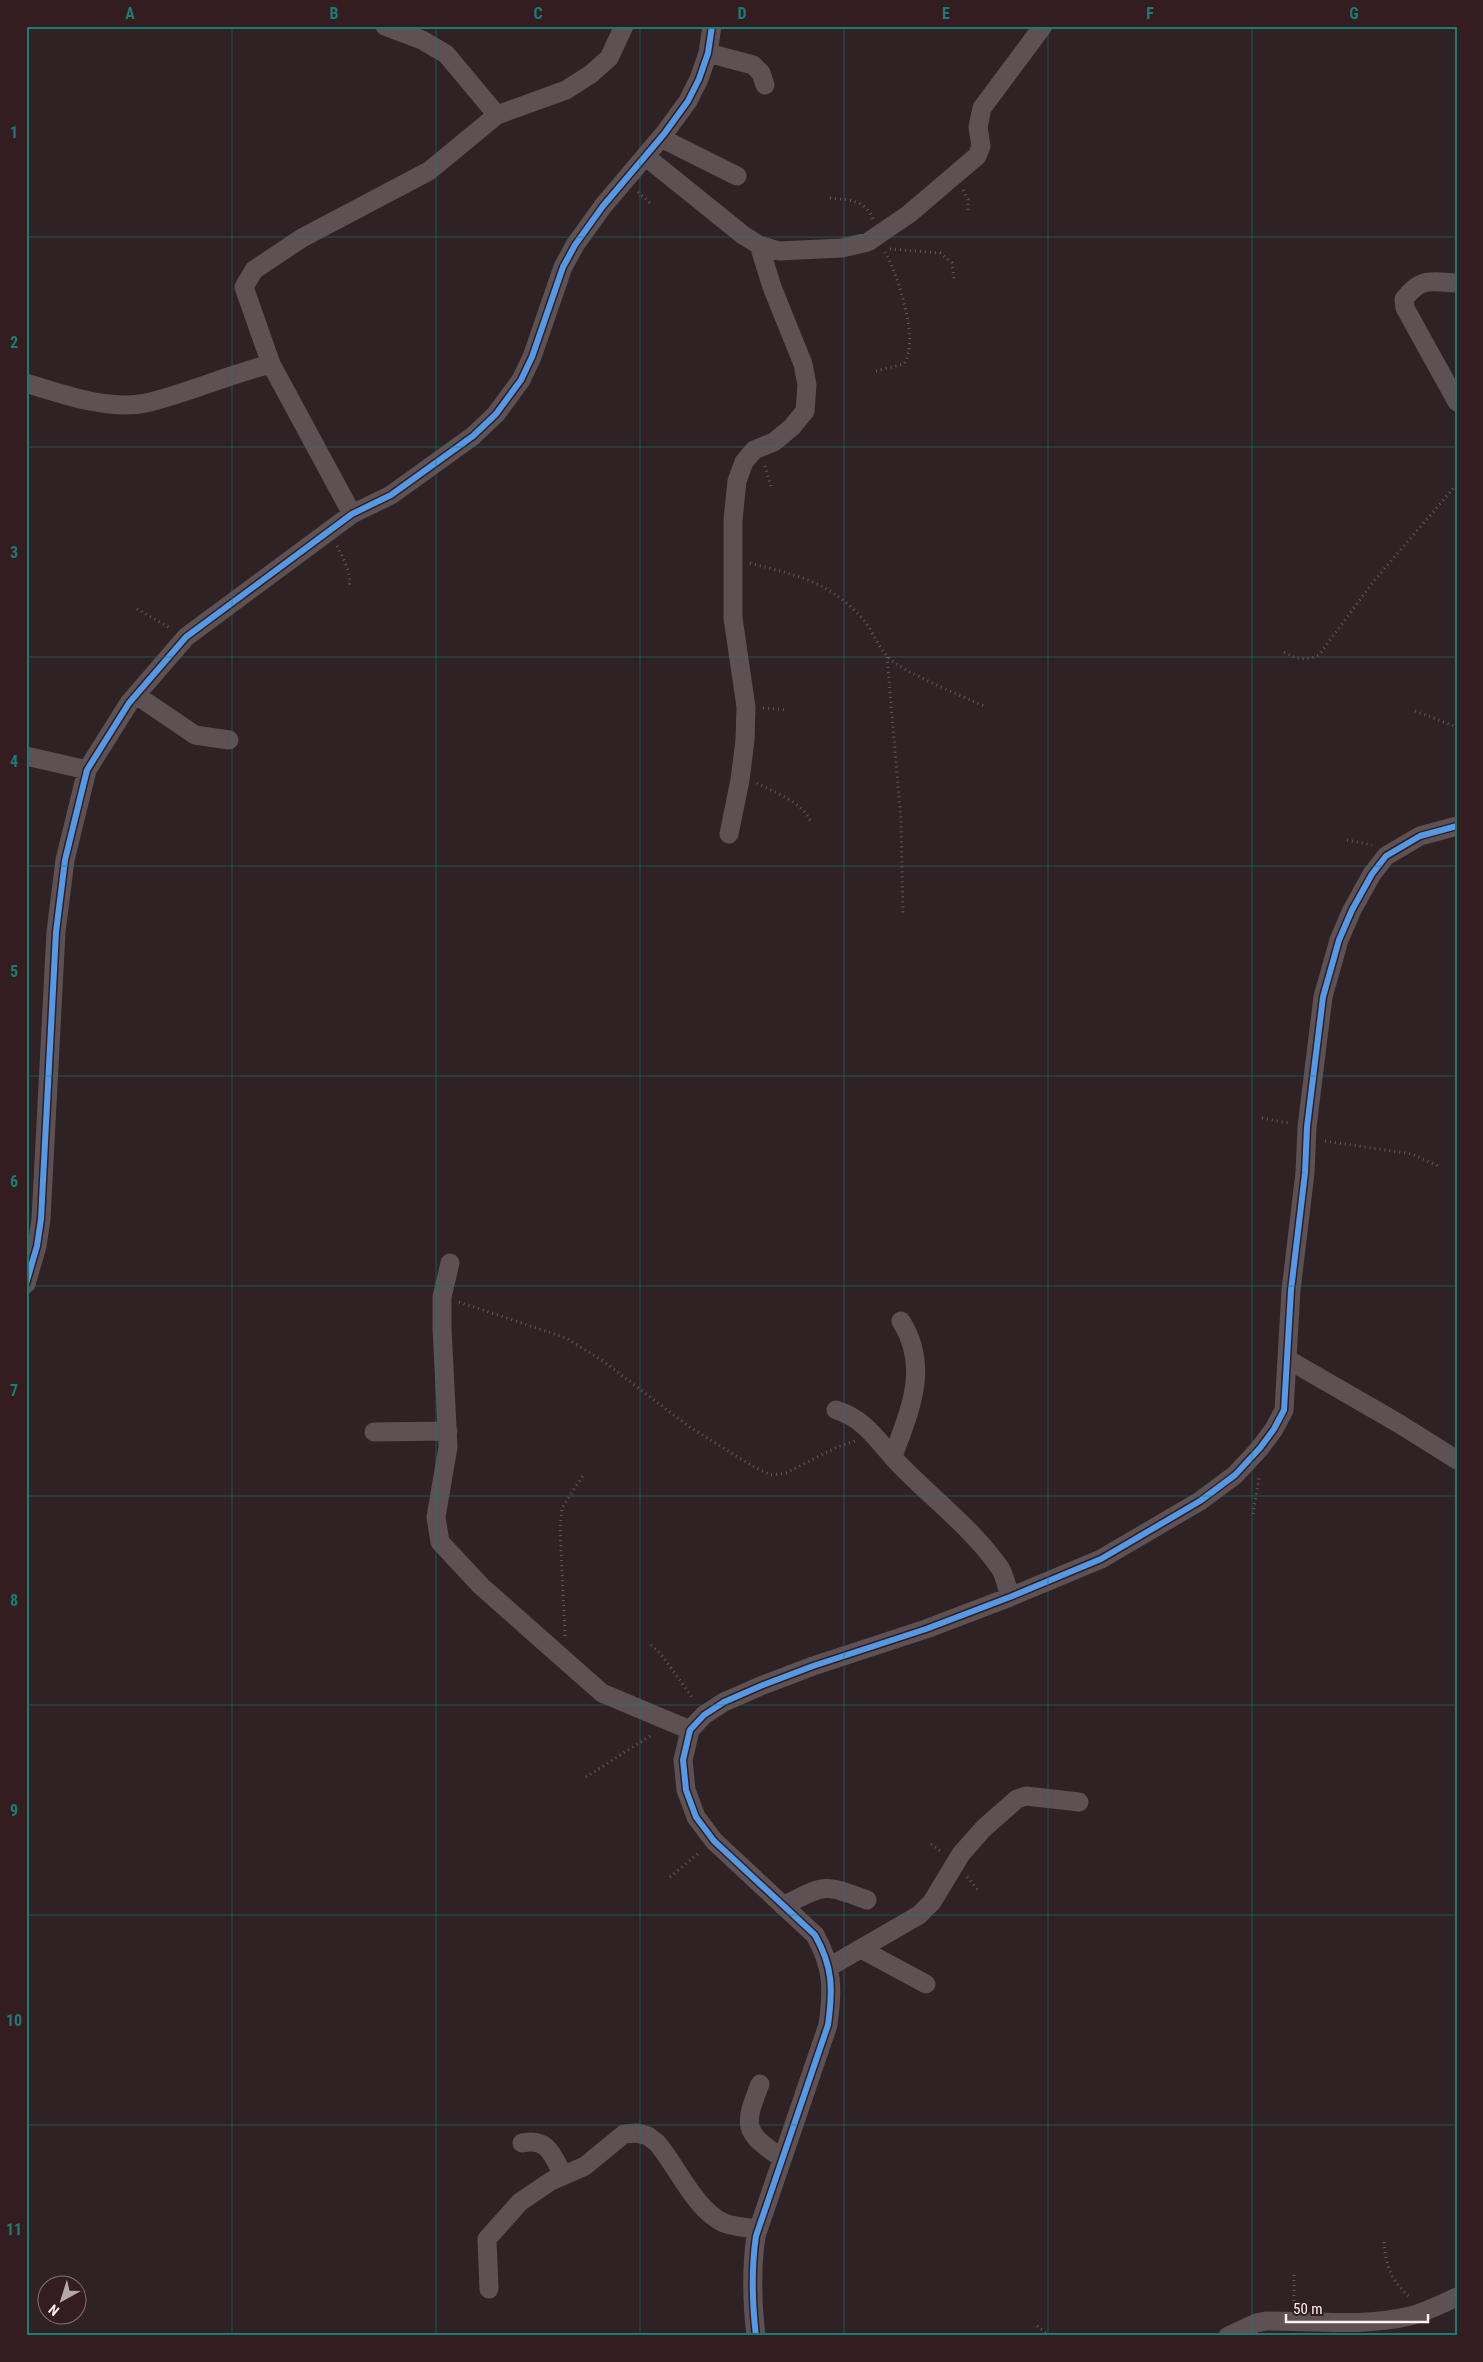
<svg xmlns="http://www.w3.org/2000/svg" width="1483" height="2362" viewBox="0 0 1483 2362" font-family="'Roboto Condensed',sans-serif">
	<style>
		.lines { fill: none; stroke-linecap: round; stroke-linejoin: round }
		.path { stroke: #65595b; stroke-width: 3; stroke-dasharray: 1 4; stroke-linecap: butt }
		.minor { stroke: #5d5153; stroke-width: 19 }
		.cycleway-casing { stroke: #341d21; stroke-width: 9 }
		.cycleway { stroke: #5399e6; stroke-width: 6 }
		.grid { fill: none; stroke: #1b7c75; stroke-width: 1; stroke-opacity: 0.55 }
		.neatline { fill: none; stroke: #1b7c75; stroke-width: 2 }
		.grid-label { font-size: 16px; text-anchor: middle; font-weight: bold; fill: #1b7c75 }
	</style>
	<rect width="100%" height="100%" fill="#2f2224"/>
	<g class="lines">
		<!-- path -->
		<path class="path" d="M963 190 968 199V213
			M638 192 652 205
			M830 198C848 200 865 199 873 219
			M890 249 940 253 952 263 954 279
			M876 371 904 364C920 342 898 275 885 252
			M765 466 772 490
			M337 546C343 558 352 573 349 587
			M750 563C797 576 827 580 862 618 872 629 877 645 887 656 903 673 963 696 986 707
			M137 609 170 628
			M1284 652C1298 660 1305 661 1319 655L1373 582 1457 484
			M887 657 901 821 903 916
			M763 708 787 710
			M1415 711 1457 727
			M757 783C775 793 804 802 811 823
			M1347 840 1372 845
			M1262 1118 1289 1123
			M1325 1141 1412 1154 1438 1166
			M459 1302 566 1338 603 1361 691 1428 756 1468 771 1475 786 1473 837 1447 855 1441
			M1253 1514 1259 1478
			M565 1636 560 1528 562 1508 584 1474
			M651 1645 661 1654 694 1700
			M586 1777 653 1734
			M931 1844 942 1852
			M670 1877 700 1852
			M967 1877 978 1890
			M1384 2242C1386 2267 1391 2281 1410 2297
			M1294 2275V2303
			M1037 2326 1050 2336"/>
		<!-- minor -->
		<path class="minor" d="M385 26 422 40 446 54 497 115
			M708 53 753 65 761 73 765 85
			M661 138 737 176
			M645 156 743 235 759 245 779 251 842 248 868 242 909 214 977 156 981 146 978 127 982 108 1043 26
			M1457 283C1432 282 1422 276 1404 299L1405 308 1457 402
			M271 364 244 287 254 270 302 238 429 171 497 115 566 90 591 74 609 58 624 26
			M26 383C61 394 110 411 146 403 189 393 229 374 271 364L352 514
			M136 695 195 735 229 740
			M26 756 87 770
			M729 834 740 780 745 740 746 707 733 618V520L737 481 744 462 754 450 774 442 792 427 805 411 807 385 803 364 772 287 759 245
			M450 1263 442 1297V1328L448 1447 436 1517 440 1542 481 1586 602 1693 690 1730
			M26 1284 37 1246 41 1219 56 932 65 860 87 770 129 703 186 637 352 514 391 495 473 436 496 414 521 380 532 357 563 267 575 245 603 206 664 134 688 101 699 79 708 53 712 26
			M1287 1359 1398 1423 1457 1460
			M836 1410C867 1419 880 1445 901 1466 934 1500 973 1529 1000 1568 1005 1576 1007 1588 1010 1597
			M374 1432 448 1431
			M893 1456C910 1410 930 1367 901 1321
			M783 1906C825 1885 822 1883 867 1900
			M861 1949 926 1984
			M829 1967 919 1915 932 1902 961 1854 984 1828 1017 1799 1026 1796 1079 1802
			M760 2084C744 2125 742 2132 782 2158
			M522 2143C548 2137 553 2156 563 2175
			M489 2289 487 2239 520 2202 551 2181 585 2166 624 2134 637 2133 648 2136 657 2143C677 2166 695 2210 724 2223 735 2227 747 2228 758 2229
			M756 2336C752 2302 751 2270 756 2236L828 2025C833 1989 833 1967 815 1935L714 1841 696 1817 686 1790 683 1760 690 1730 704 1715 724 1702 763 1685 813 1666 926 1629 1010 1597 1101 1559 1200 1501 1235 1475 1260 1448 1274 1429 1284 1410 1291 1290 1305 1173 1307 1127 1323 997 1339 940 1352 910 1372 874 1386 856 1420 836 1457 826
			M1228 2336 1256 2323 1266 2321C1314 2321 1363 2327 1410 2316 1426 2312 1441 2304 1457 2297"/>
		<!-- cycleway casing -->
		<g class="cycleway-casing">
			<path id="cycleway" d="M26 1284 37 1246 41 1219 56 932 65 860 87 770 129 703 186 637 352 514 391 495 473 436 496 414 521 380 532 357 563 267 575 245 603 206 664 134 688 101 699 79 708 53 712 26
				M756 2336C752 2302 751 2270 756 2236L828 2025C833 1989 833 1967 815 1935L714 1841 696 1817 686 1790 683 1760 690 1730 704 1715 724 1702 763 1685 813 1666 926 1629 1010 1597 1101 1559 1200 1501 1235 1475 1260 1448 1274 1429 1284 1410 1291 1290 1305 1173 1307 1127 1323 997 1339 940 1352 910 1372 874 1386 856 1420 836 1457 826"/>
		</g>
		<!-- cycleway -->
		<use href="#cycleway" class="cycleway"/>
	</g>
	<!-- grid -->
	<path class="grid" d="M232 26V2336M436 26V2336M640 26V2336M844 26V2336M1048 26V2336M1252 26V2336M26 237H1457M26 447H1457M26 657H1457M26 866H1457M26 1076H1457M26 1286H1457M26 1496H1457M26 1705H1457M26 1915H1457M26 2125H1457"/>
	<!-- border -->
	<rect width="1483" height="2362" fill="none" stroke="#341d21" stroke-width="55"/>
	<!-- north arrow -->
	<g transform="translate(62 2300) rotate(219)"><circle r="24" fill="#341d21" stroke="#857175"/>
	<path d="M0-4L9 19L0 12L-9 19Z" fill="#b6a8aa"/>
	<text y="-8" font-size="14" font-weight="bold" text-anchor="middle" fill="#fef0f2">N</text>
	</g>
	<!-- scale -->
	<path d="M1286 2314v8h142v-8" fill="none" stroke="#fef0f2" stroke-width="2.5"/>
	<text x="1293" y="2314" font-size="15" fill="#fef0f2" stroke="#341d21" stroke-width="4" paint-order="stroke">50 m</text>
	<rect x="28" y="28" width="1428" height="2306" class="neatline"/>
	<g class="grid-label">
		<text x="130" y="19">A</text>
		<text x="334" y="19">B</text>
		<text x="538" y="19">C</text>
		<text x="742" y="19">D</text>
		<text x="946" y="19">E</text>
		<text x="1150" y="19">F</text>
		<text x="1354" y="19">G</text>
		<text x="14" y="138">1</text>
		<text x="14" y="348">2</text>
		<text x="14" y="558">3</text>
		<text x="14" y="767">4</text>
		<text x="14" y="977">5</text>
		<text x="14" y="1187">6</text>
		<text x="14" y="1396">7</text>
		<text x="14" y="1606">8</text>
		<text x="14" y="1816">9</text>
		<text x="14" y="2026">10</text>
		<text x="14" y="2235">11</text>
	</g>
</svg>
